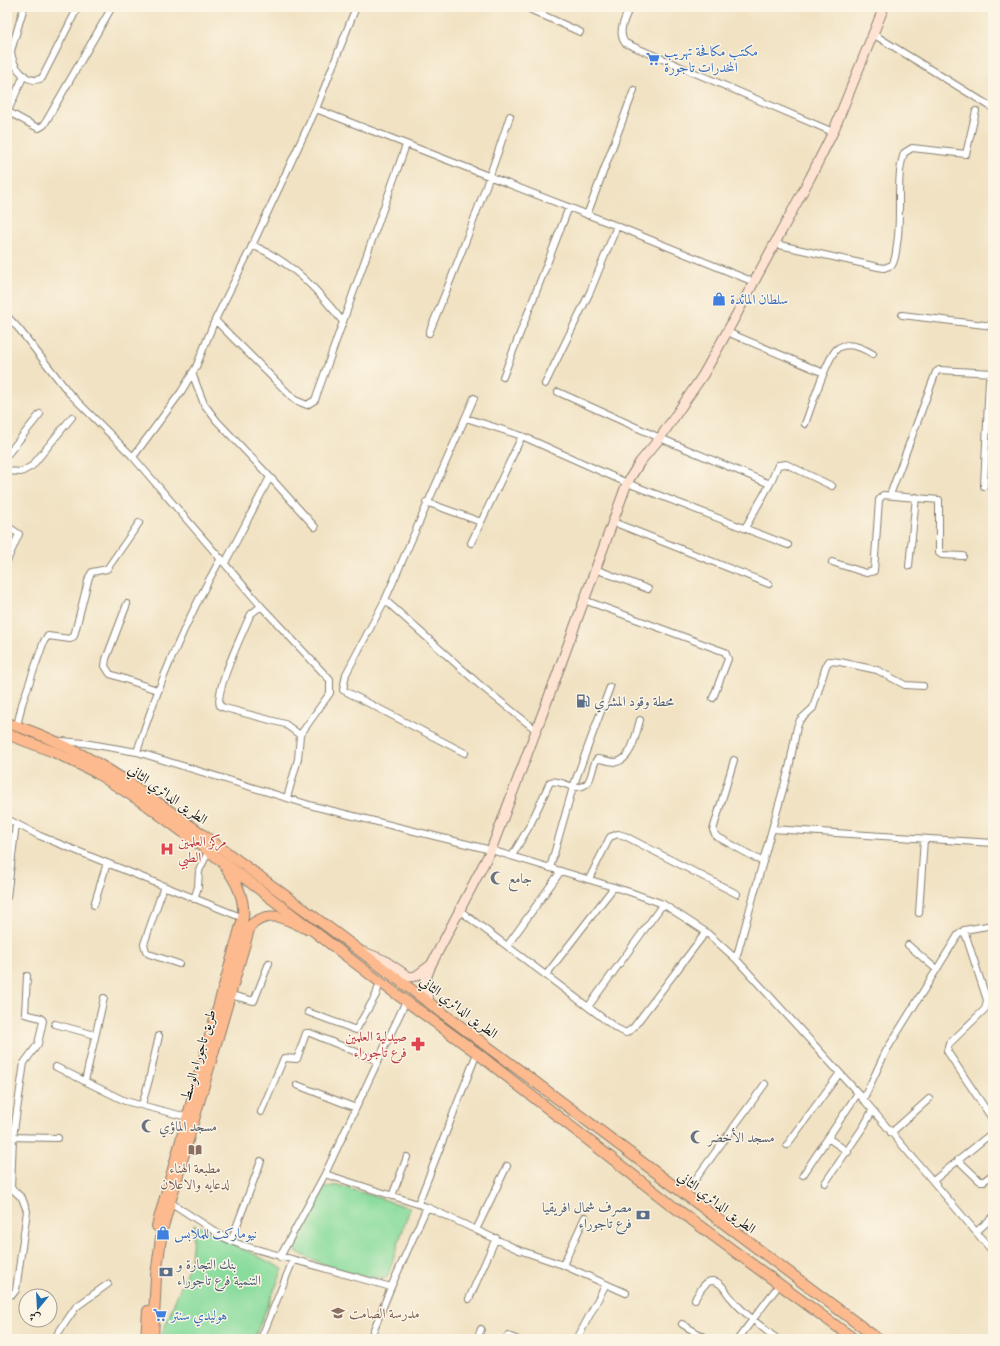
<svg xmlns="http://www.w3.org/2000/svg" width="1000" height="1346" viewBox="0 0 1000 1346" font-family="'Gentium Book Plus',Amiri,serif">
	<style>
		.green { fill: #8adc9e; stroke: #537c5d }
		.lines { fill: none; stroke-linecap: round; stroke-linejoin: round }
		.minor-casing { stroke: #867f70; stroke-width: 8 }
		.secondary-casing { stroke: #867f70; stroke-width: 11 }
		.primary-casing { stroke: #867f70; stroke-width: 12 }
		.trunk-casing { stroke: #867f70; stroke-width: 12 }
		.minor { stroke: #fff; stroke-width: 6 }
		.secondary { stroke: #fee3d2; stroke-width: 9 }
		.primary { stroke: #fcba8e; stroke-width: 10 }
		.trunk { stroke: #fcba8e; stroke-width: 10 }
		.labels { text-anchor: middle; dominant-baseline: central; stroke-width: 3; stroke-linejoin: round; paint-order: stroke }
		.shop-label { font-size: 14px; fill: #366cbe; stroke: #fcf5e5; text-anchor: start }
		.service-label { font-size: 14px; fill: #4e5e75; stroke: #fcf5e5; text-anchor: start }
		.street-label { font-size: 14px; fill: #1c1c1c; stroke: #fcf5e5 }
		.health-label { font-size: 14px; fill: #be3a42; stroke: #fcf5e5; text-anchor: start }
		.worship-label { font-size: 14px; fill: #5b616d; stroke: #fcf5e5; text-anchor: start }
		.education-label { font-size: 14px; fill: #785e54; stroke: #fcf5e5 }
	</style>
	<rect width="100%" height="100%" fill="#fcf5e5"/>
	<filter id="ink" filterUnits="userSpaceOnUse"><feTurbulence type="fractalNoise" baseFrequency=".025" numOctaves="2"/><feDisplacementMap in="SourceGraphic" scale="8" xChannelSelector="R" yChannelSelector="G"/><feConvolveMatrix kernelMatrix="1 2 1 2 8 2 1 2 1" color-interpolation-filters="sRGB"/></filter>
	<filter id="wash" filterUnits="userSpaceOnUse"><feTurbulence type="fractalNoise" baseFrequency=".012" numOctaves="4" result="noise"/><feDisplacementMap in="SourceGraphic" scale="16" xChannelSelector="R" yChannelSelector="G"/><feGaussianBlur stdDeviation="0.9" result="paint"/><feColorMatrix in="noise" values="0 0 0 0 0 0 0 0 0 0 0 0 0 0 0 0 0 1.4 0 .05"/><feComposite in="paint" operator="in"/></filter>
	<g filter="url(#wash)">
		<rect width="100%" height="100%" fill="#f1e2c3"/>
		<!-- green -->
		<path class="green" d="M338 1185 410 1208 387 1278C360 1280 320 1264 297 1252L293 1240 324 1188Z
			M194 1224 283 1269 254 1339H160L191 1260Z"/>
	</g>
	<g filter="url(#ink)">
		<g class="lines">
			<!-- minor casing -->
			<g class="minor-casing">
				<path id="minor" d="M24 7 11 51C12 66 27 86 42 78L78 7
					M525 7 580 32
					M630 7C625 18 617 32 625 43L833 132
					M873 34 993 108
					M316 109 356 7
					M7 111 34 126 39 128 44 125 112 7
					M8 111 24 75
					M587 215 634 90
					M775 244 878 267 884 268 892 265C896 259 896 251 897 244 902 216 895 178 904 153L912 148 966 154 976 111
					M252 245C292 262 316 288 343 322
					M902 315 993 326
					M7 316 19 329 69 393 133 457 261 606 330 680V693L300 735 298 759 287 798
					M215 320 295 400 307 405 315 400 406 145
					M727 332 824 373
					M429 333C459 261 486 190 510 116
					M192 373 204 404 217 421 270 477 225 563
					M503 377 569 207
					M545 384 590 292 617 226
					M558 392 660 438 770 484
					M466 418 522 436
					M805 424C810 411 828 354 838 348 849 341 863 348 873 354
					M7 455 40 414
					M133 457 181 392 196 367 215 320 249 252 316 109 617 226 754 282
					M7 471 21 472 32 466 72 417
					M270 477 315 527
					M984 486 989 380 993 373
					M890 495 936 372 939 370 993 373
					M426 502 481 522
					M613 522 769 584
					M7 526 19 534 7 561
					M745 528 770 484 778 465 786 464 832 486
					M471 543 522 436 627 483 788 545
					M832 562 866 573 874 571 879 500 883 495 939 500V553L942 555 963 556
					M909 566 916 497
					M595 569 648 589
					M385 600 481 686 536 730
					M584 600 725 652 728 659 713 698
					M127 604 106 659 105 666 110 674 157 690
					M261 606 251 614 248 620C241 637 214 692 220 706L225 708 285 724 300 735
					M17 726 22 704 44 641 48 636 70 639 74 636 89 577 92 572 107 569 139 523
					M61 741 84 743 137 752 313 806 491 850 630 892 663 904 706 932 736 959 858 1093 993 1252
					M137 752C158 684 186 620 221 558
					M465 753 343 690 346 674 385 600 474 398
					M734 760 713 830 716 836 763 862
					M7 819 40 836 243 918
					M772 829 789 768 797 727 800 720 813 708 826 666 829 661 840 662 877 670 905 685 923 686
					M512 856 530 825 550 782C559 779 569 788 578 787 594 786 590 768 597 759 603 759 609 762 616 762 632 760 636 733 640 720
					M550 868 573 787 610 687
					M589 879 610 837 618 834 625 836 737 894
					M164 886 144 944 146 951 149 954 179 964
					M7 897 16 824
					M194 899 198 887 199 871 208 852
					M94 905 107 863
					M459 910 616 1028 626 1033 633 1028 706 932
					M919 913 924 839
					M964 930 987 1000 985 1009 949 1044 947 1051 993 1120
					M908 945 936 969
					M507 946 561 871
					M736 959 772 829 993 843
					M546 975 614 887
					M230 995 254 1001 269 963
					M588 1007 663 904
					M308 1012 356 1030 376 995 380 982
					M55 1024 95 1035
					M56 1067 125 1101 187 1117
					M85 1081 104 998
					M297 1085 356 1108
					M863 1100 886 1051 958 935 964 930 993 925
					M142 1105 149 1080 159 1036
					M261 1112 284 1058 297 1059 306 1033H310L378 1061
					M891 1133 929 1099
					M7 1137 58 1138
					M828 1138 848 1152
					M787 1145 839 1074
					M958 1160 980 1181H984L993 1174
					M325 1174 427 1207 519 1250 563 1265 626 1293
					M803 1175 858 1093
					M933 1181 993 1132
					M825 1183 864 1126 872 1111
					M684 1195 765 1084
					M392 1196 407 1157
					M170 1202 225 1238 241 1245 391 1287
					M418 1204 477 1053
					M476 1230 507 1166
					M976 1232 993 1217
					M231 1241 261 1161
					M280 1257 325 1174 406 1001
					M563 1265 585 1217
					M7 1295 13 1294 16 1290 27 1211 22 1198 11 1188 13 1137 24 1063 38 1044 43 1021 41 1018 25 1014 27 976
					M469 1299 496 1238
					M695 1299C699 1293 704 1281 712 1281 722 1281 726 1293 732 1299 744 1314 762 1327 777 1339
					M682 1324 707 1339
					M54 1339 76 1307 108 1284
					M261 1339 293 1260
					M370 1339 391 1287 427 1207
					M477 1339 481 1329
					M505 1339 508 1336 516 1339
					M577 1339 606 1284
					M738 1339 779 1285"/>
			</g>
			<!-- secondary casing -->
			<g class="secondary-casing">
				<path id="secondary" d="M364 952 384 960 409 977 416 976 431 965
					M429 1001 424 984 431 965 491 850 554 683 627 483 640 462 660 438 703 375 727 332 810 178 833 132 884 7"/>
			</g>
			<!-- primary casing -->
			<g class="primary-casing">
				<path id="primary" d="M157 1226 243 918C245 897 236 881 224 865
					M146 1339 148 1311
					M153 1339 156 1276 162 1230 250 926C270 908 286 919 307 929"/>
			</g>
			<!-- trunk casing -->
			<g class="trunk-casing">
				<path id="trunk" d="M7 723C80 745 141 790 202 834 248 868 294 902 340 936 520 1070 698 1206 878 1339
					M7 734 54 752 95 772 148 806 255 886 380 982 477 1053 670 1204 854 1339"/>
			</g>
			<!-- minor -->
			<use href="#minor" class="minor"/>
			<!-- secondary -->
			<use href="#secondary" class="secondary"/>
			<!-- primary -->
			<use href="#primary" class="primary"/>
			<!-- trunk -->
			<use href="#trunk" class="trunk"/>
		</g>
	</g>
	<!-- icons -->
	<defs>
		<g id="supermarket-bare" transform="scale(1.08)"><path d="M-6-5.5h2.5l.6 2H6L4.5 2H-2.5L-4.4-4H-6ZM-1.5 3.2a1.3 1.3 0 1 0 .1 0ZM3 3.2a1.3 1.3 0 1 0 .1 0Z" fill="#3f7fe0" stroke="#fcf5e5" stroke-width="2.5" paint-order="stroke"/></g>
		<g id="shop-bare" transform="scale(1.08)"><path d="M-5-2.5h2.3a2.7 3.5 0 0 1 5.4 0H5L5.5 6h-11ZM-1.5-2.5h3a1.5 2.3 0 0 0-3 0Z" fill="#3f7fe0" stroke="#fcf5e5" stroke-width="2.5" paint-order="stroke"/></g>
		<g id="fuel-bare" transform="scale(1.08)"><path d="M-5.5-6h7V0h2V4h1.3V-2.5L3-4.5l.8-.8L6-3V5H2.5V1h-1V6h-7ZM-4.2-4.7v3.2H.2V-4.7Z" fill="#5c6f8a" stroke="#fcf5e5" stroke-width="2.5" paint-order="stroke"/></g>
		<g id="hospital-bare" transform="scale(1.08)"><path d="M-5-5h3v3.5h4V-5h3V5h-3V1.5h-4V5h-3Z" fill="#e0444e" stroke="#fcf5e5" stroke-width="2.5" paint-order="stroke"/></g>
		<g id="mosque-bare" transform="scale(1.08)"><path d="M3.5-4.9A6 6 0 1 0 3.5 4.9A5 5 0 1 1 3.5-4.9Z" fill="#6b7280" stroke="#fcf5e5" stroke-width="2.5" paint-order="stroke"/></g>
		<g id="pharmacy-bare" transform="scale(1.08)"><path d="M-2-6h4v4h4v4h-4v4h-4v-4h-4v-4h4Z" fill="#e0444e" stroke="#fcf5e5" stroke-width="2.5" paint-order="stroke"/></g>
		<g id="library-bare" transform="scale(1.08)"><path d="M-6-4Q-3-5.5-.7-3.5V5Q-3 3-6 4ZM6-4Q3-5.5 .7-3.5V5Q3 3 6 4Z" fill="#8d6e63" stroke="#fcf5e5" stroke-width="2.5" paint-order="stroke"/></g>
		<g id="bank-bare" transform="scale(1.08)"><path d="M-6-4H6V4H-6ZM0-2.3a2.3 2.3 0 1 0 0 4.6a2.3 2.3 0 1 0 0-4.6Z" fill="#5c6f8a" stroke="#fcf5e5" stroke-width="2.5" paint-order="stroke"/></g>
		<g id="school-bare" transform="scale(1.08)"><path d="M0-5L7-2L0 1L-7-2ZM-4 1L0 2.5L4 1V4Q0 6-4 4Z" fill="#8d6e63" stroke="#fcf5e5" stroke-width="2.5" paint-order="stroke"/></g>
	</defs>
	<g fill-rule="evenodd">
		<use href="#supermarket-bare" x="653" y="59"/>
		<use href="#shop-bare" x="719" y="299"/>
		<use href="#fuel-bare" x="583" y="701"/>
		<use href="#hospital-bare" x="167" y="849"/>
		<use href="#mosque-bare" x="497" y="878"/>
		<use href="#pharmacy-bare" x="418" y="1044"/>
		<use href="#mosque-bare" x="148" y="1126"/>
		<use href="#mosque-bare" x="697" y="1137"/>
		<use href="#library-bare" x="195" y="1150"/>
		<use href="#bank-bare" x="643" y="1215"/>
		<use href="#shop-bare" x="163" y="1233"/>
		<use href="#bank-bare" x="166" y="1272"/>
		<use href="#school-bare" x="338" y="1313"/>
		<use href="#supermarket-bare" x="160" y="1315"/>
	</g>
	<g class="labels">
		<!-- shop labels -->
		<g class="shop-label">
			<text x="664" y="51">مكتب مكافحة تهريب<tspan x="664" dy="16">المخدرات تاجورة</tspan></text>
			<text x="730" y="299">سلطان المائدة</text>
			<text x="174" y="1233">نيوماركت للملابس</text>
			<text x="171" y="1315">هوليدي سنتر</text>
		</g>
		<!-- service labels -->
		<g class="service-label">
			<text x="594" y="701">محطة وقود المشري</text>
			<text x="632" y="1207" text-anchor="end">مصرف شمال افريقيا<tspan x="632" dy="16">فرع تاجوراء</tspan></text>
			<text x="177" y="1264">بنك التجارة و<tspan x="177" dy="16">التنمية فرع تاجوراء</tspan></text>
		</g>
		<!-- street labels -->
		<g class="street-label">
			<text transform="translate(168 794) rotate(35)">الطريق الدائري الثاني</text>
			<text transform="translate(459 1007) rotate(37)">الطريق الدائري الثاني</text>
			<text transform="translate(198 1055) rotate(-74)">طريق تاجوراء الوسط</text>
			<text transform="translate(717 1202) rotate(37)">الطريق الدائري الثاني</text>
		</g>
		<!-- health labels -->
		<g class="health-label">
			<text x="178" y="841">مركز العلمين<tspan x="178" dy="16">الطبي</tspan></text>
			<text x="407" y="1036" text-anchor="end">صيدلية العلمين<tspan x="407" dy="16">فرع تاجوراء</tspan></text>
		</g>
		<!-- worship labels -->
		<g class="worship-label">
			<text x="508" y="878">جامع</text>
			<text x="159" y="1126">مسجد الماؤي</text>
			<text x="708" y="1137">مسجد الأخضر</text>
		</g>
		<!-- education labels -->
		<g class="education-label">
			<text x="195" y="1168">مطبعة الهناء<tspan x="195" dy="16">لدعايه والاعلان</tspan></text>
			<text x="349" y="1313" text-anchor="start">مدرسة الصامت</text>
		</g>
	</g>
	<!-- margin -->
	<rect width="1000" height="1346" fill="none" stroke="#fcf5e5" stroke-width="24"/>
	<!-- north arrow -->
	<g transform="translate(38 1308) rotate(198)"><circle r="19" fill="#fcf5e5" stroke="#a29e95"/>
	<path d="M0-3L7 15L0 10L-7 15Z" fill="#1f6fb2"/>
	<text y="-6" font-size="11" font-weight="bold" text-anchor="middle" fill="#1c1c1c">ش</text>
	</g>
</svg>
